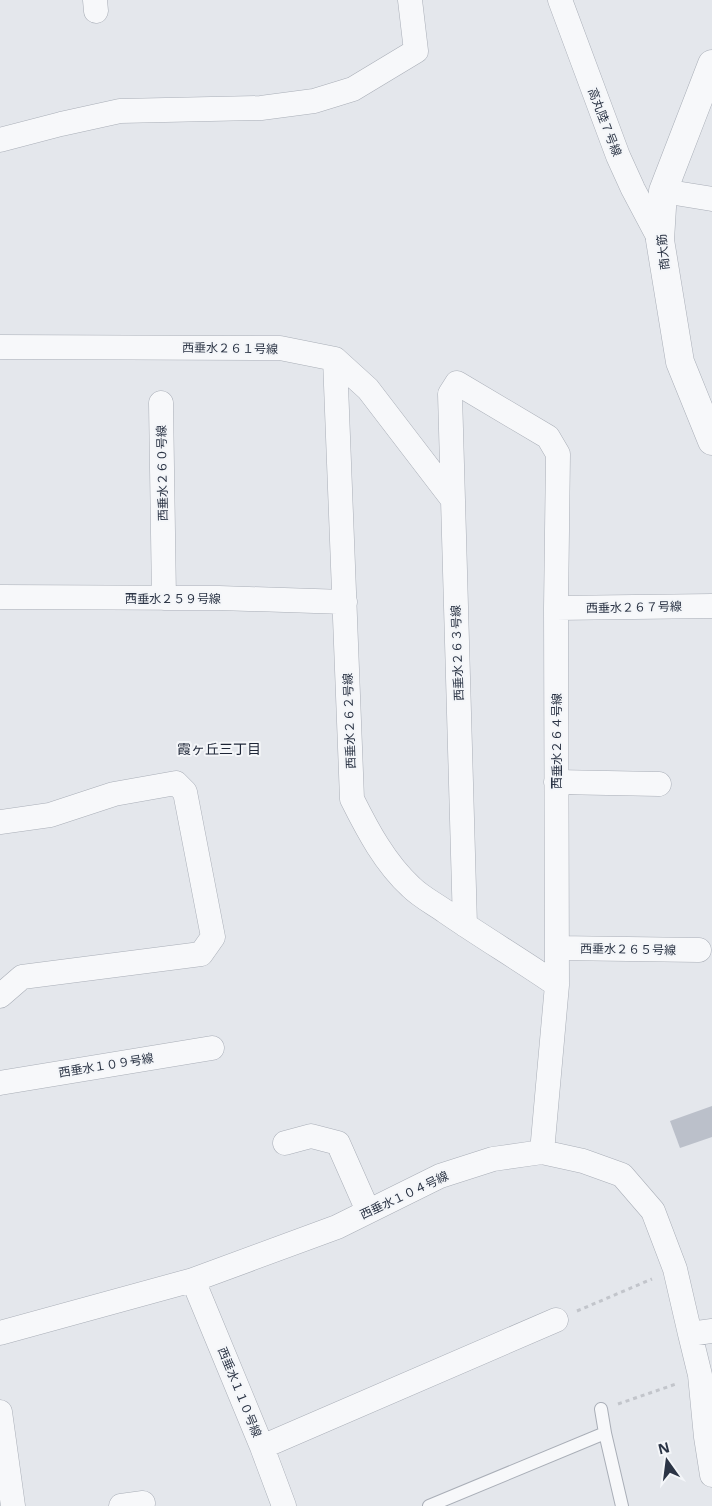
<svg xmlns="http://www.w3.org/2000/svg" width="712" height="1506" viewBox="0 0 712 1506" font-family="'Noto Sans','Noto Sans JP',sans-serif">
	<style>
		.building { fill: #bbc0ca }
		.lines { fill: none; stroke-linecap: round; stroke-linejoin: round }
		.service-casing { stroke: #a9aeb7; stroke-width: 14 }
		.minor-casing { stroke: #a9aeb7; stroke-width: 25 }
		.tertiary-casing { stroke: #a9aeb7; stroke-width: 29 }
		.path { stroke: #c2c5cb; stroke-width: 3; stroke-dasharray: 4 4; stroke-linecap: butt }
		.service { stroke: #f7f8fa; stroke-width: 12 }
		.minor { stroke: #f7f8fa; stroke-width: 24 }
		.tertiary { stroke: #f7f8fa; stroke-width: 28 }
		.labels { text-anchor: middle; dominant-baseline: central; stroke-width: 4; stroke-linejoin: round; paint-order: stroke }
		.street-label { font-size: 12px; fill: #2b3445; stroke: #f4f6f9 }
		.neighbourhood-label { font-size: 14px; fill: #1d2536; stroke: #f4f6f9 }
	</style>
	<rect width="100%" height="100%" fill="#e4e7ec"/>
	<!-- building -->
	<path class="building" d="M712 1106V1137L680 1148 670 1121Z"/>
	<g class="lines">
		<!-- service casing -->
		<g class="service-casing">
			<path id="service" d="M605 1433 622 1506
				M429 1506 605 1433 601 1409"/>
		</g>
		<!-- minor casing -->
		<g class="minor-casing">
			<path id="minor" d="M95 0 96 11
				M560 0 618 156 633 189 660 240
				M0 140 61 124 120 111 261 108 314 101 353 89 416 51 410 0
				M663 191 712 199
				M0 347 280 348 335 359 368 389 453 500
				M335 359 352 799C368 831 385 863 411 887 421 897 435 904 446 912 482 937 521 960 557 985
				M161 403 164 598
				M0 597 219 598 345 602
				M556 608 712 606
				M556 782 659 784
				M0 822 50 815 114 794 176 783 185 792 213 937 201 954 22 977 0 996
				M465 925 450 394 457 383 548 437 558 454 556 608 557 985 542 1152
				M557 948 699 950
				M0 1083 212 1048
				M285 1143 311 1136 338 1143 368 1211
				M193 1280 262 1447 284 1506
				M0 1333 193 1280 337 1227 440 1176 493 1159 542 1152 583 1161 622 1175 653 1211 675 1269 690 1334 712 1331
				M690 1334 700 1375 706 1437 712 1475
				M0 1412 13 1506
				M262 1447 556 1320
				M121 1506 143 1503"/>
		</g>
		<!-- tertiary casing -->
		<g class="tertiary-casing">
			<path id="tertiary" d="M712 64 663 191 660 240 680 362 712 441"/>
		</g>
		<!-- path -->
		<path class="path" d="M577 1311 652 1279
			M618 1404 676 1384"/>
		<!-- service -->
		<use href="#service" class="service"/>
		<!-- minor -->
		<use href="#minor" class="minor"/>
		<!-- tertiary -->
		<use href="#tertiary" class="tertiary"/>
	</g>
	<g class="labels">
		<!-- street labels -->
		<g class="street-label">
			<text transform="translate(605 122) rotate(69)">高丸陸７号線</text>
			<text transform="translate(663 252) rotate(-96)">商大筋</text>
			<text transform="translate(230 348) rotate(1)">西垂水２６１号線</text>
			<text transform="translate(162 473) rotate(-91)">西垂水２６０号線</text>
			<text x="173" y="598">西垂水２５９号線</text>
			<text transform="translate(634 607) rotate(-1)">西垂水２６７号線</text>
			<text transform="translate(457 653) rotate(-92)">西垂水２６３号線</text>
			<text transform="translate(349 721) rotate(-92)">西垂水２６２号線</text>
			<text transform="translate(556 741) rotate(-90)">西垂水２６４号線</text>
			<text transform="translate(628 949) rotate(1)">西垂水２６５号線</text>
			<text transform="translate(106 1065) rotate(-9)">西垂水１０９号線</text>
			<text transform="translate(404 1195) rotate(-25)">西垂水１０４号線</text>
			<text transform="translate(240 1392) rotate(68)">西垂水１１０号線</text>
		</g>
		<!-- neighbourhood labels -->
		<g class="neighbourhood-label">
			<text x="219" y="748">霞ヶ丘三丁目</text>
		</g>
	</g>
	<!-- north arrow -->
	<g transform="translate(667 1461) rotate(346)" stroke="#f4f6f9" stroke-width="4" paint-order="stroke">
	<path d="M0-4L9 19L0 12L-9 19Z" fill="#2b3445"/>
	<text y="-8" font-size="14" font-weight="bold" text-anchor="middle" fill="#2b3445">N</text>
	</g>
</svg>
